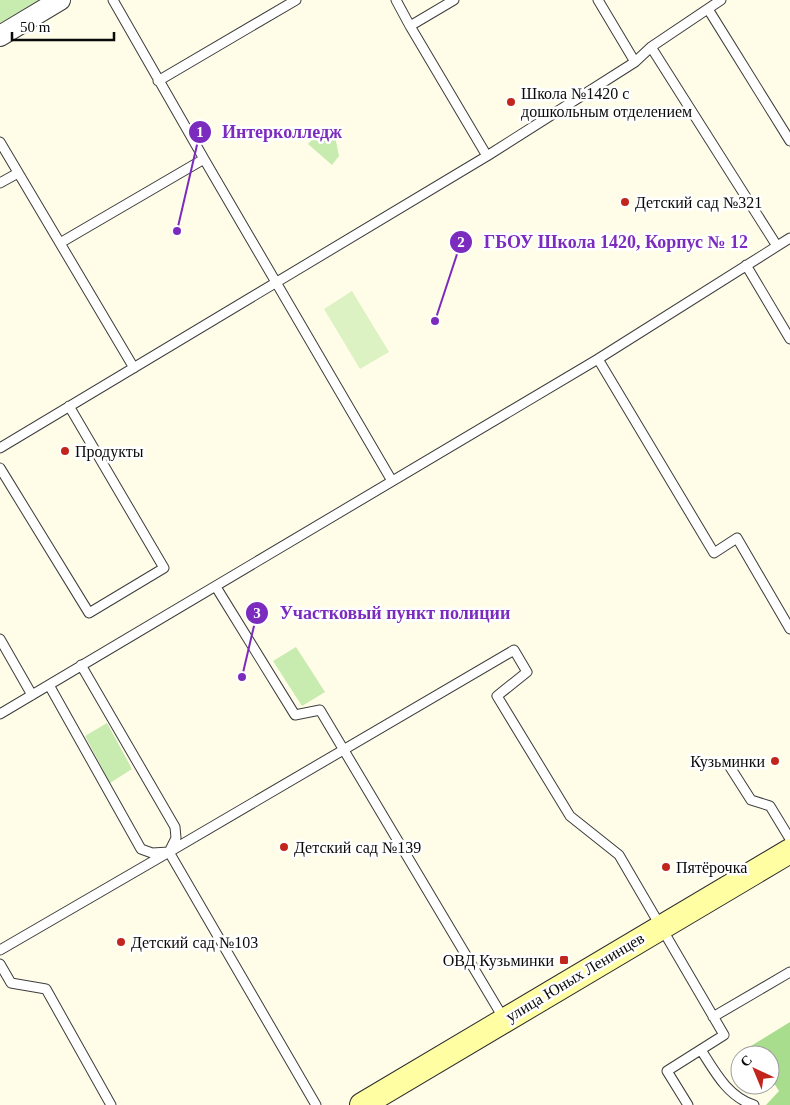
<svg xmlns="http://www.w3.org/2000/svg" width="790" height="1105" viewBox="0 0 790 1105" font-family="Georgia,serif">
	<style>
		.green { fill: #c8ebb0 }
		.forest { fill: #a9dd8e }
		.pitch { fill: #dcf2c2 }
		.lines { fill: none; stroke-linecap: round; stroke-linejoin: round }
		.service-casing { stroke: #3d3d3d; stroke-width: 11 }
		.tertiary-casing { stroke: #3d3d3d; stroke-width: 22 }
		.secondary-casing { stroke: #2c2c2c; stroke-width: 26 }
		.service { stroke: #fff; stroke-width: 9 }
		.tertiary { stroke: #fff; stroke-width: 20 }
		.secondary { stroke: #fffea3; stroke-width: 24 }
		.poi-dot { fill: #c1251b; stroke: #fff; stroke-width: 2 }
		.labels { text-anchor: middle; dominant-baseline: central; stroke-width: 5; stroke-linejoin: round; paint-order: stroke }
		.poi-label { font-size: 16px; fill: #0a0a0a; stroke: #fff; text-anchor: start }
		.street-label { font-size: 16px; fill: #0a0a0a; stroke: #fff }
		.leader { fill: none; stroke: #7b2cbf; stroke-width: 2 }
		.callout-dot { fill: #7b2cbf; stroke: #fff; stroke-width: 2 }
		.mark-label { font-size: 15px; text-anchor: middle; font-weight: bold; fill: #fff }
		.callout-label { font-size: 18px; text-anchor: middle; font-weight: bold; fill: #7b2cbf; stroke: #fff; stroke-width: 5; stroke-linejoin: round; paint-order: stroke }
	</style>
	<rect width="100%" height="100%" fill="#fffde8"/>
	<!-- green -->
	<path class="green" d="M0 0H45L0 27Z
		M324 127 335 136 339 156 332 165 308 144Z
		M296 647 325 692 302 706 273 661Z
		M107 723 132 769 110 783 85 736Z"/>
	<!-- forest -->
	<path class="forest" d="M790 1022V1105H766L779 1091 770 1077V1055H756L751 1046Z"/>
	<!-- pitch -->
	<path class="pitch" d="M352 291 389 352 360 369 324 309Z"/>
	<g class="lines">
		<!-- service casing -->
		<g class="service-casing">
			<path id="service" d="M396 0 410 26 454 0
				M598 0 635 62 651 47 721 0
				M708 9 790 141
				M651 47 777 246
				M158 81 296 0
				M0 142 134 368
				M487 156 635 62
				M204 159 392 481
				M0 183 18 173
				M60 243 204 159 113 0
				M746 265 790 339
				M598 359 714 553 737 538 790 629
				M0 448 487 156 410 26
				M0 468 89 613 164 568 69 406
				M216 587 295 715 320 710 504 1019
				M0 639 32 695
				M49 685 141 849 152 853 169 852 176 838 175 827 81 665
				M0 714 598 359 790 238
				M730 767 751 800 770 806 790 839
				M169 852 514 650 527 672 497 696 570 816 619 855 724 1035 667 1071 688 1105
				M0 950 169 852 316 1105
				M0 964 11 983 46 989 111 1105
				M713 1017 790 972
				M701 1050C715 1072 728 1097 754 1105"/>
		</g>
		<!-- tertiary casing -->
		<g class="tertiary-casing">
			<path id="tertiary" d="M0 36 60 0"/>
		</g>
		<!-- secondary casing -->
		<g class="secondary-casing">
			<path id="secondary" d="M362 1105 790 851"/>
		</g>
		<!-- service -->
		<use href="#service" class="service"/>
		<!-- tertiary -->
		<use href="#tertiary" class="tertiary"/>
		<!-- secondary -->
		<use href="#secondary" class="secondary"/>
	</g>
	<!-- markers -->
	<g class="poi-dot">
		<circle cx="511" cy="102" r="5"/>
		<circle cx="625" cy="202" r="5"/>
		<circle cx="65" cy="451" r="5"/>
		<circle cx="775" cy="761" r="5"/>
		<circle cx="284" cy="847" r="5"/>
		<circle cx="666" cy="867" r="5"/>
		<circle cx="121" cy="942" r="5"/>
		<rect x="559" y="955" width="10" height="10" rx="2.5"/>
	</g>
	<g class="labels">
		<!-- poi labels -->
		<g class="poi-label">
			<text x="521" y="93">Школа №1420 с<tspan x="521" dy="18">дошкольным отделением</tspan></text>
			<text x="635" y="202">Детский сад №321</text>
			<text x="75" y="451">Продукты</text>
			<text x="765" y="761" text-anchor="end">Кузьминки</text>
			<text x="294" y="847">Детский сад №139</text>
			<text x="676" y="867">Пятёрочка</text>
			<text x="131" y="942">Детский сад №103</text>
			<text x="554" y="960" text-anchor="end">ОВД Кузьминки</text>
		</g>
		<!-- street labels -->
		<g class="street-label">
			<text transform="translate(575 977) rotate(-31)">улица Юных Ленинцев</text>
		</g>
	</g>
	<!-- callouts -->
	<path class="leader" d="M177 231L200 132M435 321L461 242M242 677L257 613"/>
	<g class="callout-dot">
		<circle cx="177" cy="231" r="5"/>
		<circle cx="435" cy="321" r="5"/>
		<circle cx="242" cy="677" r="5"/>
		<circle cx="200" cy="132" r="12"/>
		<circle cx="461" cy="242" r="12"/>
		<circle cx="257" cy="613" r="12"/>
	</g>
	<g class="mark-label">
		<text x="200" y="137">1</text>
		<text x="461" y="247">2</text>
		<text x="257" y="618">3</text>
	</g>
	<g class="callout-label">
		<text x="282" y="138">Интерколледж</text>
		<text x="616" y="248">ГБОУ Школа 1420, Корпус № 12</text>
		<text x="395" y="619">Участковый пункт полиции</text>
	</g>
	<!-- north arrow -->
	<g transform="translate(755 1070) rotate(316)"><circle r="24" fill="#ffffff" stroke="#9d9d9d"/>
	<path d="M0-4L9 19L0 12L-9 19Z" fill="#c1251b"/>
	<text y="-8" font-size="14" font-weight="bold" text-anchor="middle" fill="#0a0a0a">С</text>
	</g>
	<!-- scale -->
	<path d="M12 32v8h102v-8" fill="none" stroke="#0a0a0a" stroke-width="2.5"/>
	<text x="20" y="32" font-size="15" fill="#0a0a0a" stroke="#ffffff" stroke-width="4" paint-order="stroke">50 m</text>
</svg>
